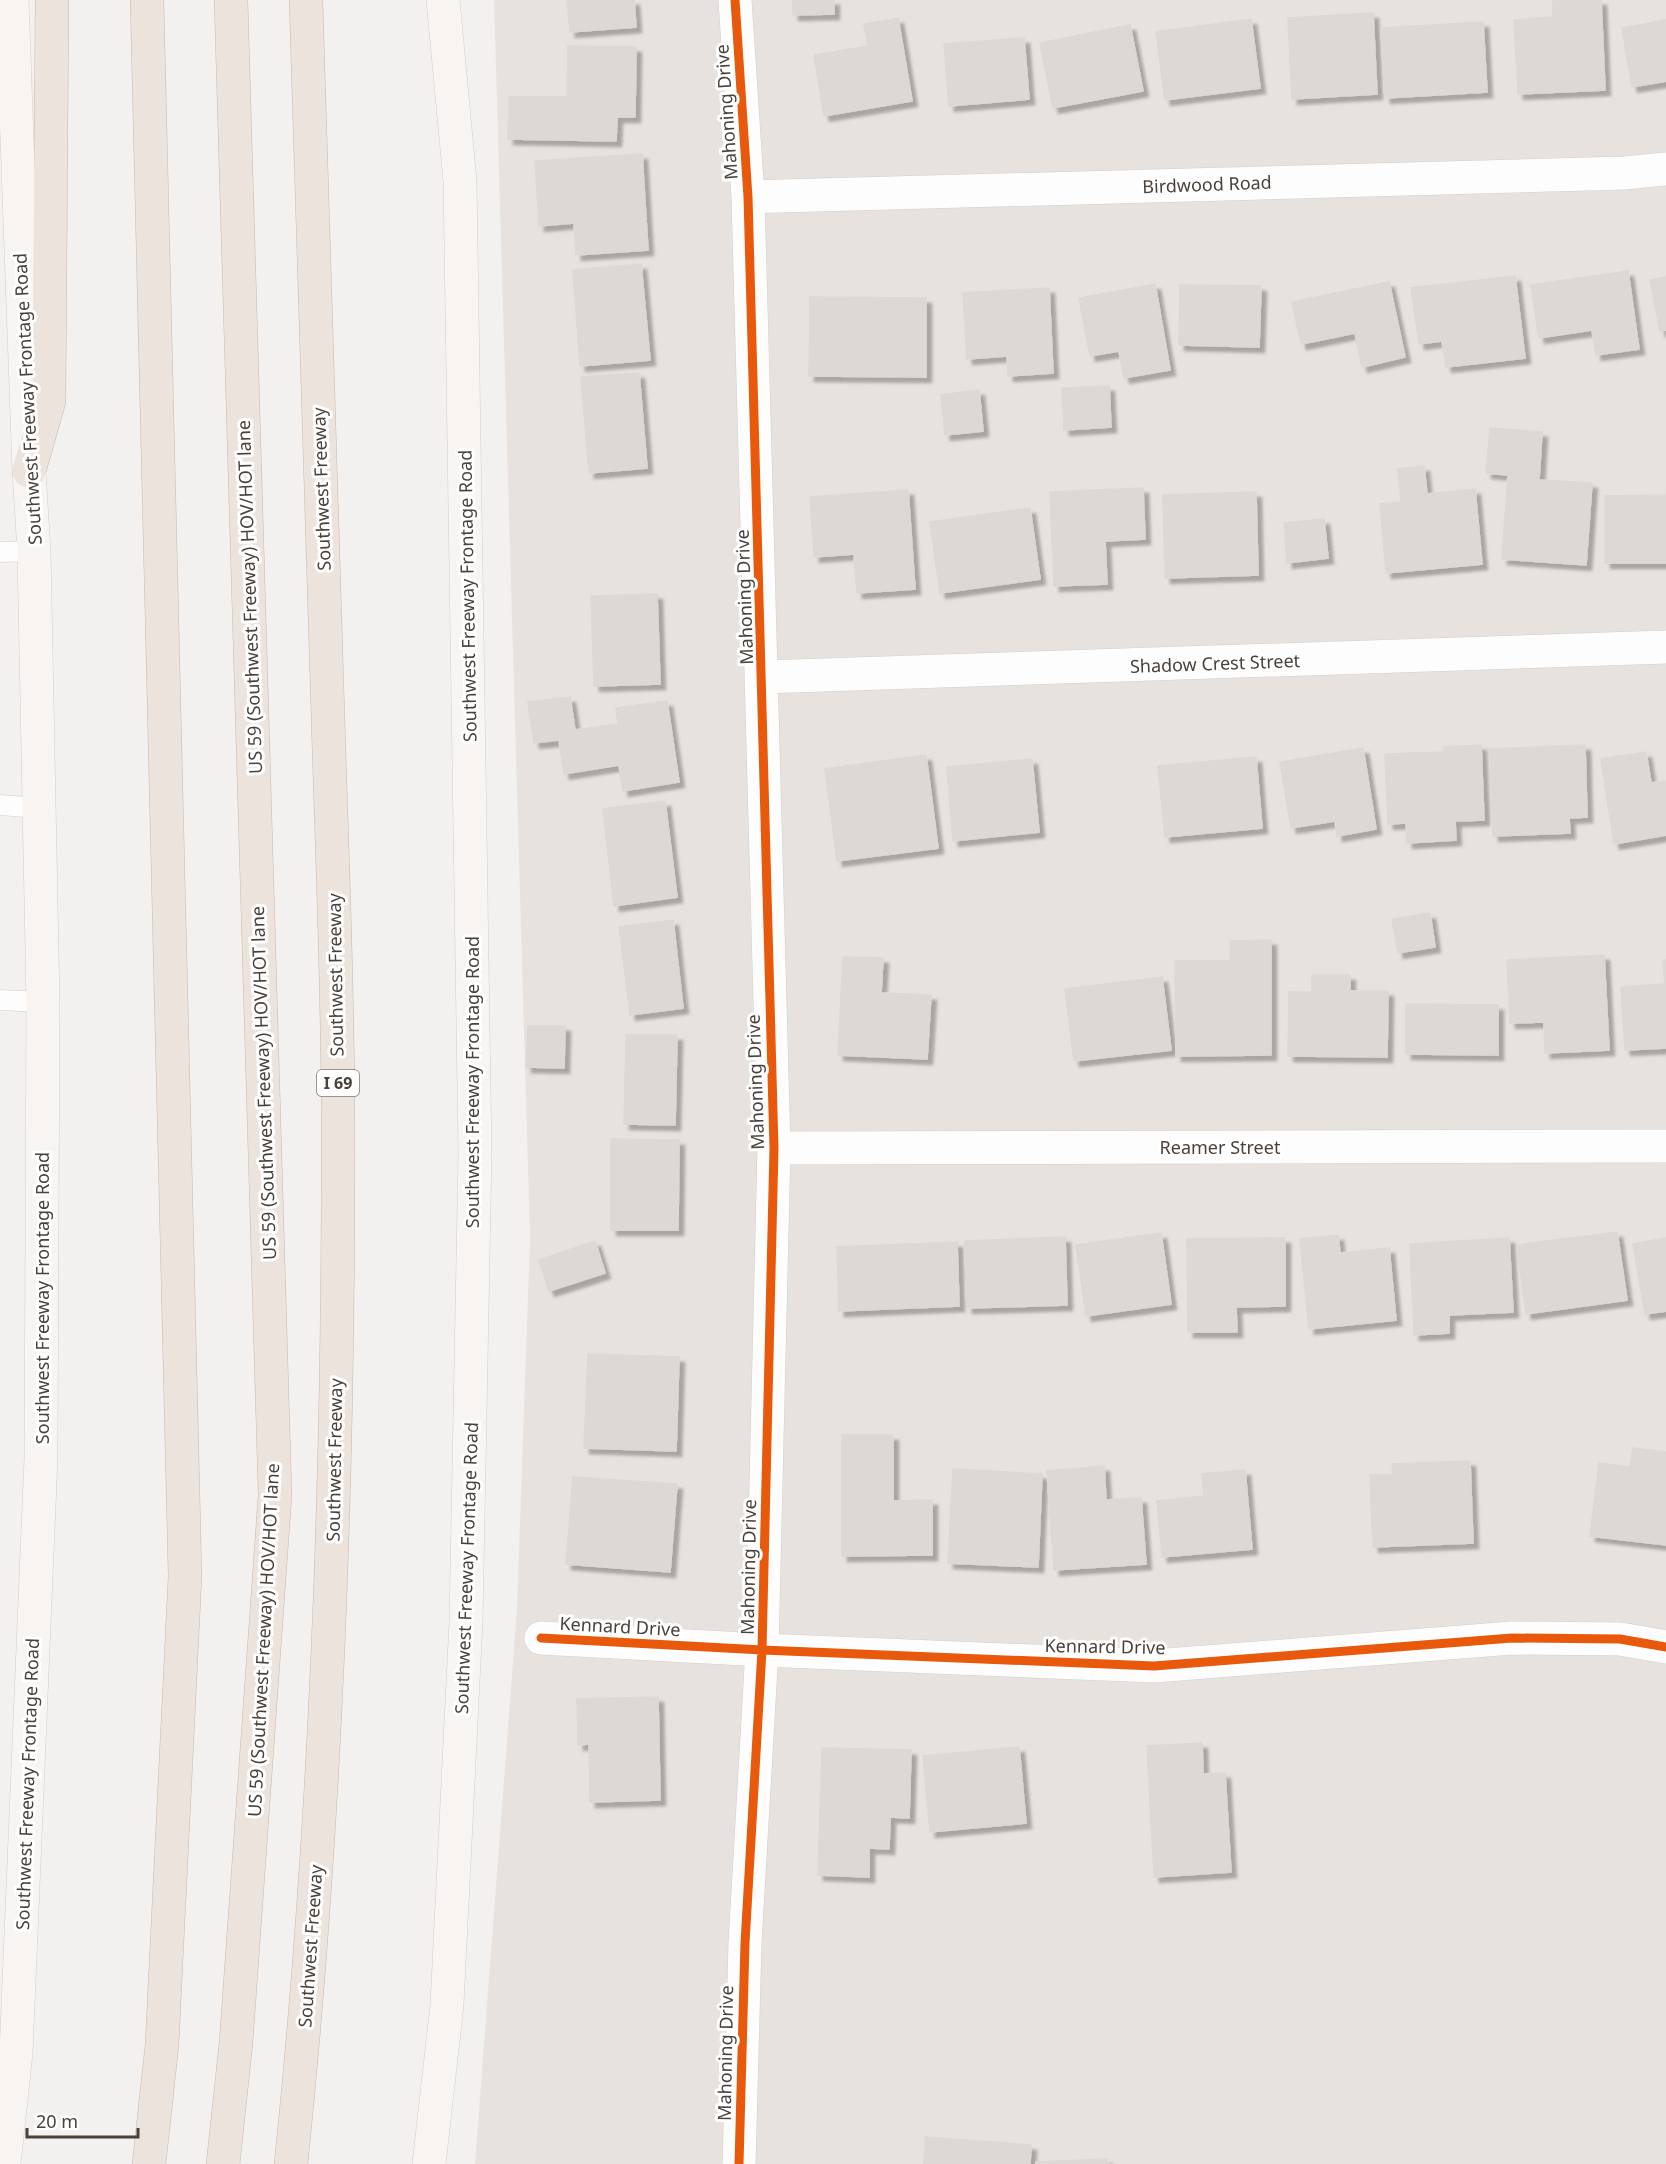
<svg xmlns="http://www.w3.org/2000/svg" width="1666" height="2164" viewBox="0 0 1666 2164" font-family="'Noto Sans',sans-serif">
	<style>
		.residential { fill: #e7e2dd }
		.building { fill: #dbd8d6; stroke: #dbd8d5; stroke-width: 1.5; filter: url(#shadow) }
		.lines { fill: none; stroke-linecap: round; stroke-linejoin: round }
		.service-casing { stroke: #d1cfcc; stroke-width: 21 }
		.minor-casing { stroke: #d1cfcc; stroke-width: 34 }
		.secondary-casing { stroke: #d3cec7; stroke-width: 34 }
		.motorway-casing { stroke: #c9b9ac; stroke-width: 34 }
		.service { stroke: #fdfdfd; stroke-width: 20 }
		.minor { stroke: #fdfdfd; stroke-width: 33 }
		.secondary { stroke: #f7f4f2; stroke-width: 33 }
		.motorway { stroke: #ece3dc; stroke-width: 33 }
		.cycleway-casing { stroke: #fff; stroke-width: 13 }
		.cycleway { stroke: #e8590c; stroke-width: 9 }
		.labels { text-anchor: middle; dominant-baseline: central; stroke-width: 6; stroke-linejoin: round; paint-order: stroke }
		.shield { fill: #fff; stroke: #807a75; stroke-width: 1.5 }
		.shield-label { font-size: 16px; font-weight: bold; fill: #4a413a }
		.street-label { font-size: 18px; fill: #4a413a; stroke: #fff }
	</style>
	<defs>
		<filter id="shadow"><feDropShadow dx="5.5" dy="5.5" stdDeviation="1.5" flood-color="#0004"/></filter>
	</defs>
	<rect width="100%" height="100%" fill="#f3f1ef"/>
	<!-- residential -->
	<path class="residential" d="M494 0H1666V2164H475L517 1608 530 1238Z"/>
	<!-- building -->
	<path class="building" d="M567 0H634L636 27 570 32Z
		M793 0H834V14L793 15Z
		M1601 0 1605 90 1518 94 1514 20 1553 17V1Z
		M1373 13 1377 94 1292 99 1288 18Z
		M898 18 912 101 824 116 814 55 868 46 864 24Z
		M1251 19 1260 88 1165 100 1156 32Z
		M1666 20V81L1632 87 1622 28Z
		M1483 22 1487 92 1385 98 1381 28Z
		M1130 25 1143 91 1053 108 1040 43Z
		M1024 38 1029 99 949 106 944 44Z
		M568 46 636 47 635 117H617L616 141 508 139 509 97H567Z
		M642 154 648 250 576 255 574 223 539 226 535 161Z
		M641 264 650 360 580 366 573 270Z
		M1628 271 1639 349 1596 355 1592 330 1539 338 1531 285Z
		M1515 276 1525 358 1446 367 1442 341 1419 344 1411 288Z
		M1666 277V330L1660 331 1650 280Z
		M1389 282 1405 357 1362 367 1355 333 1301 344 1292 302Z
		M1155 284 1170 370 1124 378 1119 351 1090 356 1079 298Z
		M1180 285 1261 286 1259 347 1179 345Z
		M1049 288 1053 373 1008 376 1007 356 967 359 963 293Z
		M810 297 926 298V377L809 376Z
		M639 373 647 468 589 473 581 377Z
		M1109 386 1111 427 1064 430 1062 388Z
		M979 390 983 431 945 435 941 395Z
		M1490 428 1542 432 1539 480 1592 483 1586 565 1502 559 1508 475 1486 473Z
		M1424 466 1427 494 1475 489 1482 564 1386 573 1380 504 1401 502 1398 469Z
		M1143 488 1145 539 1105 541 1107 584 1054 586 1050 492Z
		M908 490 915 589 857 593 854 554 814 557 810 497Z
		M1256 492 1258 575 1165 578 1163 495Z
		M1666 495V563H1605V496Z
		M1030 508 1040 579 940 593 930 522Z
		M1324 519 1328 558 1287 563 1284 523Z
		M657 594 660 684 594 686 591 596Z
		M570 697 575 730 618 724 616 708 667 701 679 782 623 791 619 765 564 774 559 740 534 743 528 702Z
		M1481 745 1484 820 1455 821 1456 840 1407 843 1406 823 1388 824 1385 754 1444 752V747Z
		M1585 745 1587 817 1569 818 1570 833 1493 836 1490 749Z
		M1363 748 1376 829 1337 836 1335 821 1291 828 1280 762Z
		M1646 752 1651 783 1666 781V835L1614 844 1601 759Z
		M926 755 938 848 837 861 825 769Z
		M1256 757 1262 828 1165 837 1158 766Z
		M1032 759 1039 832 953 841 947 767Z
		M665 801 677 897 614 906 603 809Z
		M1430 913 1435 947 1398 953 1392 919Z
		M673 920 683 1008 630 1015 619 927Z
		M1271 940V1055L1176 1056 1175 961H1230L1231 941Z
		M1604 955 1609 1050 1545 1053 1544 1022 1510 1023 1507 960Z
		M843 957 883 958 881 993 931 995 927 1059 838 1055Z
		M1663 960H1666V1048L1625 1050 1621 987 1665 984Z
		M1312 975H1350V991H1388L1387 1057 1288 1056 1289 992H1312Z
		M1162 977 1171 1050 1074 1061 1065 989Z
		M1406 1004 1498 1005V1055L1406 1054Z
		M528 1026H565L564 1068 526 1067Z
		M626 1035H677L675 1125 624 1124Z
		M611 1139 679 1140 678 1230H611Z
		M1617 1232 1627 1300 1526 1314 1517 1245Z
		M1161 1233 1171 1304 1086 1316 1076 1245Z
		M1338 1235 1340 1253 1389 1248 1396 1320 1309 1329 1300 1239Z
		M1065 1237 1067 1305 967 1308 965 1241Z
		M1285 1238V1306L1236 1307 1237 1332H1188L1187 1239Z
		M1509 1238 1513 1312 1449 1315V1333L1414 1335 1410 1244Z
		M1666 1238V1311L1645 1314 1633 1244Z
		M595 1241 605 1273 549 1291 539 1260Z
		M957 1242 959 1306 839 1311 837 1247Z
		M588 1354 679 1357 676 1451 584 1448Z
		M842 1435H893V1501L932 1500V1555L842 1556Z
		M1633 1448 1666 1452V1545L1590 1536 1599 1463 1630 1467Z
		M1470 1461 1473 1543 1373 1547 1370 1475H1393L1392 1464Z
		M1104 1466 1106 1500 1141 1498 1146 1564 1054 1570 1047 1471Z
		M953 1469 1042 1474 1038 1567 948 1563Z
		M1245 1470 1252 1549 1162 1557 1157 1501 1204 1496 1202 1474Z
		M573 1477 677 1484 670 1572 566 1564Z
		M658 1697 660 1800 590 1802 589 1744 578 1745 577 1699Z
		M1202 1743 1203 1774 1225 1773 1231 1872 1154 1877 1147 1746Z
		M1019 1747 1026 1823 930 1832 923 1756Z
		M822 1748 911 1750 909 1818 890 1817 889 1849 869 1848V1877L818 1875Z
		M925 2137 1031 2145 1030 2164H924Z
		M1107 2159 1108 2164H1036V2162Z"/>
	<g class="lines">
		<!-- service casing -->
		<g class="service-casing">
			<path id="service" d="M0 552 34 551
				M0 805 39 808
				M0 1000 43 1002"/>
		</g>
		<!-- minor casing -->
		<g class="minor-casing">
			<path id="minor" d="M735 0 748 197 774 1148 762 1650 745 1943 739 2164
				M748 197 1625 173 1666 169
				M763 677 1666 647
				M774 1148 1666 1146
				M541 1638 762 1650 1154 1666 1512 1638 1620 1639 1666 1647"/>
		</g>
		<!-- secondary casing -->
		<g class="secondary-casing">
			<path id="secondary" d="M4 2164 16 2053 41 1458 43 1002 34 551 29 471 12 0
				M429 2164 447 2005 466 1621 475 1154 460 181 443 0"/>
		</g>
		<!-- motorway casing -->
		<g class="motorway-casing">
			<path id="motorway" d="M147 0 185 1576 162 2045 149 2164
				M29 471 49 401 52 0
				M223 2164 236 2043 275 1495 231 0
				M291 2164C327 1817 339 1469 338 1121 338 976 331 830 327 685 320 457 313 228 306 0"/>
		</g>
		<!-- service -->
		<use href="#service" class="service"/>
		<!-- minor -->
		<use href="#minor" class="minor"/>
		<!-- secondary -->
		<use href="#secondary" class="secondary"/>
		<!-- motorway -->
		<use href="#motorway" class="motorway"/>
		<!-- cycleway casing -->
		<g class="cycleway-casing">
			<path id="cycleway" d="M735 0 748 197 774 1148 762 1650 745 1943 739 2164
				M541 1638 762 1650 1154 1666 1512 1638 1620 1639 1666 1647"/>
		</g>
		<!-- cycleway -->
		<use href="#cycleway" class="cycleway"/>
	</g>
	<g class="labels">
		<!-- shield labels -->
		<rect class="shield" x="317" y="1070" width="42" height="26" rx="4.5"/>
		<g class="shield-label">
			<text x="338" y="1083">I 69</text>
		</g>
		<!-- street labels -->
		<g class="street-label">
			<text transform="translate(726 112) rotate(-94)">Mahoning Drive</text>
			<text transform="translate(1207 184) rotate(-2)">Birdwood Road</text>
			<text transform="translate(27 399) rotate(-93)">Southwest Freeway Frontage Road</text>
			<text transform="translate(321 489) rotate(-92)">Southwest Freeway</text>
			<text transform="translate(467 596) rotate(-91)">Southwest Freeway Frontage Road</text>
			<text transform="translate(249 597) rotate(-92)">US 59 (Southwest Freeway) HOV/HOT lane</text>
			<text transform="translate(744 597) rotate(-92)">Mahoning Drive</text>
			<text transform="translate(1215 663) rotate(-2)">Shadow Crest Street</text>
			<text transform="translate(335 975) rotate(-91)">Southwest Freeway</text>
			<text transform="translate(472 1082) rotate(-90)">Southwest Freeway Frontage Road</text>
			<text transform="translate(755 1082) rotate(-92)">Mahoning Drive</text>
			<text transform="translate(263 1083) rotate(-92)">US 59 (Southwest Freeway) HOV/HOT lane</text>
			<text x="1220" y="1147">Reamer Street</text>
			<text transform="translate(42 1298) rotate(-90)">Southwest Freeway Frontage Road</text>
			<text transform="translate(334 1460) rotate(-89)">Southwest Freeway</text>
			<text transform="translate(748 1567) rotate(-89)">Mahoning Drive</text>
			<text transform="translate(466 1568) rotate(-88)">Southwest Freeway Frontage Road</text>
			<text transform="translate(620 1626) rotate(3)">Kennard Drive</text>
			<text transform="translate(263 1640) rotate(-87)">US 59 (Southwest Freeway) HOV/HOT lane</text>
			<text transform="translate(1105 1646) rotate(1)">Kennard Drive</text>
			<text transform="translate(27 1784) rotate(-88)">Southwest Freeway Frontage Road</text>
			<text transform="translate(310 1946) rotate(-86)">Southwest Freeway</text>
			<text transform="translate(725 2053) rotate(-89)">Mahoning Drive</text>
		</g>
	</g>
	<!-- scale -->
	<path d="M27 2128v9h111v-9" fill="none" stroke="#4a413a" stroke-width="3"/>
	<text x="36" y="2128" font-size="18" fill="#4a413a" stroke="#ffffff" stroke-width="4.5" paint-order="stroke">20 m</text>
</svg>
